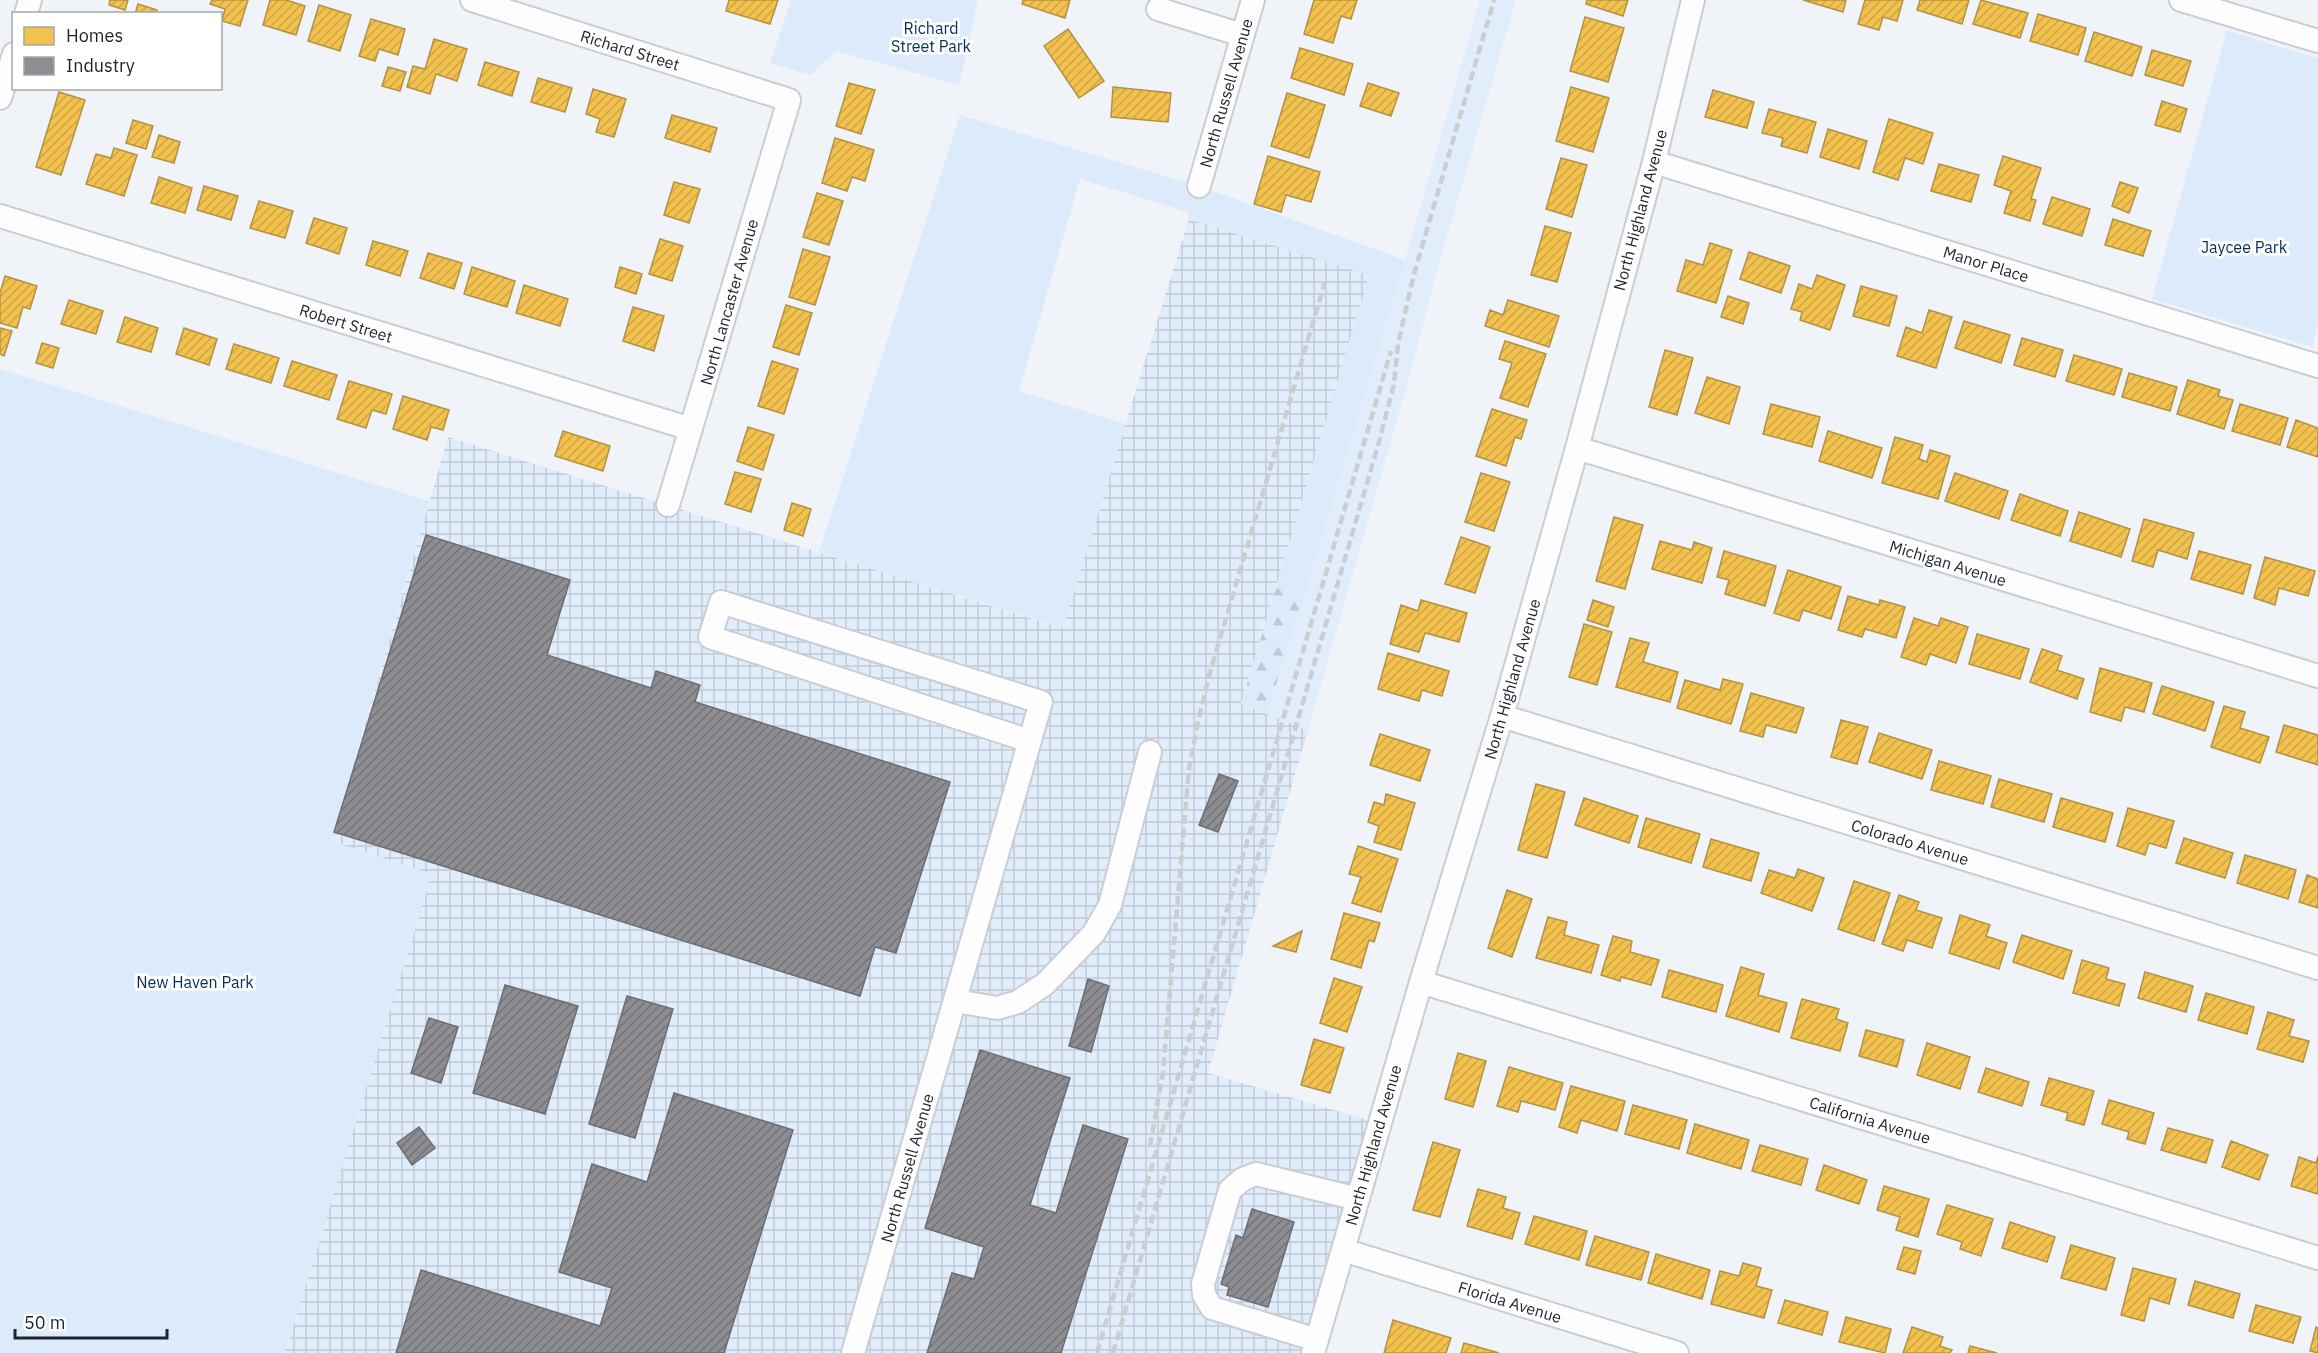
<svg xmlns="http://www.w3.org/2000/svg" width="2318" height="1353" viewBox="0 0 2318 1353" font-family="'IBM Plex Sans',sans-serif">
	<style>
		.built { fill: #e2edfb }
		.industrial { fill: url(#industrial-grid) }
		.green { fill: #dceafc }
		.forest { fill: url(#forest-firs) }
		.homes { fill: url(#homes-hatch); stroke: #b29244; stroke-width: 1.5 }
		.industry { fill: url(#industry-hatch); stroke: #6b6e73; stroke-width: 1.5 }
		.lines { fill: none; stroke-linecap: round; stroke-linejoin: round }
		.minor-casing { stroke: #c9ced4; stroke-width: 26 }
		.minor { stroke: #fdfdfe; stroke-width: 22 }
		.rail { stroke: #cbcdce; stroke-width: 4.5; stroke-dasharray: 9 4.5; stroke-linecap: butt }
		.labels { text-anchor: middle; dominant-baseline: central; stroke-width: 6; stroke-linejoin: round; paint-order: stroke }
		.park-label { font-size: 16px; fill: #05305d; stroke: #fff }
		.street-label { font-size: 16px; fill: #1d242c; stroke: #fff }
	</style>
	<defs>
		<pattern id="industrial-grid" width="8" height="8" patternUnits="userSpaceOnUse" patternTransform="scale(1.5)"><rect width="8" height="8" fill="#e2edfb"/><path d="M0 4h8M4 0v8" fill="none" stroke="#c1cbd7"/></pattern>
		<pattern id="forest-firs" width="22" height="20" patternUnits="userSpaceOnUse" patternTransform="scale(1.5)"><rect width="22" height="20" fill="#dceafc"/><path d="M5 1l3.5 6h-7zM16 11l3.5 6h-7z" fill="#bcc9d8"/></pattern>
		<pattern id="homes-hatch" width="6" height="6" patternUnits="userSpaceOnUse" patternTransform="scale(1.5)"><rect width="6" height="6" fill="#f2c14e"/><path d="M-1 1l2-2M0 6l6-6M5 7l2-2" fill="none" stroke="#cfa644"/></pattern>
		<pattern id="industry-hatch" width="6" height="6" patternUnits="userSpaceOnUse" patternTransform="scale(1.5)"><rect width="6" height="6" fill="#8d8d92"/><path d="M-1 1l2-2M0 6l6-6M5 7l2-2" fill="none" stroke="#737377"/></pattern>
	</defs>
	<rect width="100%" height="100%" fill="#f0f4f8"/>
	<!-- built -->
	<path class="built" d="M1480 0H1516L1437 271 1410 375 1308 730 1243 949 1085 1353 1188 1006 1267 714 1405 260Z"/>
	<!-- industrial -->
	<path class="industrial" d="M1189 219 1370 275 1241 704 1308 730 1208 1073 1368 1120 1301 1353H285L431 874 331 842 448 437 1062 628Z"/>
	<!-- green -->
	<path class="green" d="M791 0H978L959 85 836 51 810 75 770 63Z
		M2227 30 2318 59V326L2312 347 2152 299Z
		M960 115 1199 186 1405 260 1305 592 1276 588 1369 275 1189 219 1188 212 1080 179 1019 391 1126 424 1063 628 819 552Z
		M0 369 429 501 331 841 432 874 285 1353H0Z"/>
	<!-- forest -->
	<path class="forest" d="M1276 588 1305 592 1267 714 1241 704Z"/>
	<!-- homes -->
	<path class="homes" d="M110 0H128L125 10 109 5Z
		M212 0H248L240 26 222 21 225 9 210 4Z
		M270 0H286L305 6 296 35 263 25Z
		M729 0H778L770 24 726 11Z
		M1023 0H1070L1065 18 1022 4Z
		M1314 0H1357L1351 19 1341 16 1333 43 1304 34Z
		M1587 0H1628L1623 16 1586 4Z
		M1803 0H1846L1843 12Z
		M1865 0H1903L1897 21 1883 17 1879 30 1858 24Z
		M1920 0H1969L1962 24 1917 10Z
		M1981 0 2028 13 2020 38 1973 24Z
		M138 4 157 10 156 14H135Z
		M319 5 351 15 340 51 308 41Z
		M2038 14 2086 28 2078 55 2030 41Z
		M1585 17 1624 28 1608 82 1570 71Z
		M371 19 405 29 398 55 379 49 375 61 359 56Z
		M1068 29 1104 81 1079 98 1044 46Z
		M2094 32 2142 47 2132 76 2085 61Z
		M434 39 467 49 457 81 436 74 430 94 407 87 413 66 425 69Z
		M1300 48 1353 64 1344 95 1291 78Z
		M2152 50 2191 61 2183 86 2145 75Z
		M485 62 519 72 512 96 478 85Z
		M388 67 406 72 400 91 382 86Z
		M538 78 572 88 565 112 531 102Z
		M849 83 875 90 861 134 836 126Z
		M1368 83 1399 93 1391 116 1360 106Z
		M1113 87 1171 93 1168 122 1111 117Z
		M1571 87 1609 98 1593 152 1556 141Z
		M593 89 626 99 614 137 596 132 600 119 586 114Z
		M1713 90 1754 102 1747 128 1705 117Z
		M59 92 85 100 61 175 36 167Z
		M1287 93 1325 105 1309 158 1271 146Z
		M2162 101 2187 109 2180 132 2155 125Z
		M1769 109 1816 122 1807 153 1781 146 1783 138 1762 133Z
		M672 115 717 128 710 152 665 138Z
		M1889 119 1933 133 1923 164 1905 158 1898 180 1873 172Z
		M133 120 153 126 146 149 126 143Z
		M1828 129 1867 141 1859 169 1820 157Z
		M159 135 180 142 174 163 152 157Z
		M835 138 874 150 865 181 852 177 847 191 822 183Z
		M114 148 137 155 124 196 86 184 96 154 111 158Z
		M1268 156 1320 172 1311 202 1286 195 1281 212 1254 204Z
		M2003 156 2041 168 2031 199 2036 200 2030 221 2004 213 2011 191 1994 185Z
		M1561 158 1587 165 1572 217 1546 209Z
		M1939 164 1979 175 1971 202 1931 191Z
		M159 177 192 188 185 213 151 203Z
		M674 182 700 189 689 223 664 215Z
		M2120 182 2138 188 2129 213 2112 206Z
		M204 186 238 196 231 220 197 210Z
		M817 193 843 201 829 245 803 237Z
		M2052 197 2090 209 2082 236 2043 224Z
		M259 201 293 211 285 238 250 228Z
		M314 218 347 228 339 254 306 243Z
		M2113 219 2151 231 2143 256 2105 245Z
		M1545 226 1571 233 1557 282 1531 275Z
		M660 239 683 246 672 281 649 274Z
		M373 241 408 251 400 276 366 265Z
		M1710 243 1732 250 1716 303 1677 291 1686 260 1703 265Z
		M803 249 830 257 815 305 789 297Z
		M1749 252 1790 266 1781 293 1740 279Z
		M428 253 462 263 454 289 420 278Z
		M472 267 515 281 507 307 464 294Z
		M620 267 642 274 636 294 615 287Z
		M1817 275 1845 285 1830 330 1800 320 1802 312 1791 309 1799 284 1812 289Z
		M5 276 37 286 30 309 23 307 17 328 0 323V293Z
		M524 285 568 299 560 326 516 313Z
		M1861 286 1897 296 1889 326 1853 316Z
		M1728 296 1749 303 1743 324 1721 317Z
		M69 300 103 311 96 334 61 324Z
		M1508 300 1559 316 1549 347 1485 326 1490 310 1503 315Z
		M786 305 812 313 799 355 773 347Z
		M633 307 664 316 654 351 623 341Z
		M1929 310 1952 317 1936 368 1897 356 1906 327 1922 333Z
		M125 317 158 328 151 352 117 342Z
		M1964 321 2010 335 2001 363 1955 348Z
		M0 328 12 331 4 356 0 354Z
		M184 328 217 339 209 365 176 354Z
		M2022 338 2063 350 2055 377 2014 365Z
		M1505 341 1546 354 1528 407 1500 398 1512 363 1499 359Z
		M42 343 59 348 53 368 36 363Z
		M234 344 279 358 271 383 226 369Z
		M1665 350 1693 358 1677 415 1649 407Z
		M2074 355 2122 369 2114 395 2066 381Z
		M292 361 337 375 329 400 284 386Z
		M772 361 798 369 784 414 758 406Z
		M2129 373 2177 387 2170 411 2122 397Z
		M1707 377 1740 387 1729 424 1695 413Z
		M2188 380 2220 390 2218 396 2233 400 2224 429 2177 414Z
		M349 381 392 394 386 414 372 410 366 428 337 419Z
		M403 396 449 410 443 430 431 427 427 440 393 429Z
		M1771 404 1820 417 1812 447 1763 434Z
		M2240 404 2288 418 2280 445 2232 431Z
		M1492 409 1527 420 1521 439 1515 437 1506 466 1476 456Z
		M2296 420 2318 428V457L2287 447Z
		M748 427 774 435 763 470 737 461Z
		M563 431 610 446 603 471 555 456Z
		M1828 431 1882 448 1872 478 1819 461Z
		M1895 437 1923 445 1919 459 1927 462 1930 450 1950 456 1938 499 1882 483Z
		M735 472 761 479 751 512 725 504Z
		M1481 473 1510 482 1494 531 1465 522Z
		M1955 473 2008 491 1999 519 1945 501Z
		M2020 494 2068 511 2060 536 2011 520Z
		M792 503 811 509 803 536 784 530Z
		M2079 512 2130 529 2121 557 2070 541Z
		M1614 517 1643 525 1625 589 1596 581Z
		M2144 519 2194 533 2187 559 2158 550 2153 567 2132 561Z
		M1461 537 1490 547 1475 593 1445 584Z
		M1660 541 1692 550 1694 542 1712 548 1702 583 1652 569Z
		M1724 551 1776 566 1765 606 1725 594 1729 580 1717 577Z
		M2199 551 2251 565 2243 594 2191 579Z
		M2265 557 2315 571 2308 596 2279 588 2275 605 2254 598Z
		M1788 570 1841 587 1831 619 1803 610 1799 621 1774 613Z
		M1848 596 1879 605 1880 600 1905 607 1896 638 1865 629 1862 637 1838 630Z
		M1421 600 1467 613 1459 642 1425 633 1419 652 1390 644 1401 605 1418 611Z
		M1593 600 1614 607 1608 627 1587 620Z
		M1914 618 1938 626 1941 618 1968 627 1956 663 1930 654 1926 665 1901 657Z
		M1584 624 1612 632 1597 685 1569 677Z
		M1977 634 2029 649 2020 679 1969 664Z
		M1630 638 1649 643 1643 662 1678 672 1670 702 1616 687Z
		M2042 649 2062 656 2057 670 2084 679 2077 699 2030 682Z
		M1388 653 1449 671 1442 696 1422 690 1419 701 1378 689Z
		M2100 668 2152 683 2144 712 2125 707 2121 721 2090 712Z
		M1723 679 1743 684 1731 724 1677 708 1685 680 1720 690Z
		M2162 686 2214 702 2205 731 2153 714Z
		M1751 693 1804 708 1796 733 1766 725 1763 737 1740 731Z
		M2224 706 2245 712 2240 728 2269 737 2260 763 2211 747Z
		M1841 720 1868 727 1857 764 1831 757Z
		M2284 725 2318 735V765L2276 752Z
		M1879 733 1932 750 1922 779 1869 762Z
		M1380 734 1430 750 1420 781 1370 765Z
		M1939 761 1991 776 1983 804 1931 790Z
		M1999 779 2052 794 2044 822 1991 807Z
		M1536 784 1565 792 1547 858 1518 850Z
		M1386 794 1415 803 1401 850 1374 842 1379 826 1368 822 1374 802 1384 805Z
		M1584 798 1638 816 1629 843 1575 825Z
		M2061 798 2113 813 2105 842 2053 827Z
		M2128 808 2174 821 2166 848 2149 843 2145 855 2117 846Z
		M1646 818 1700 834 1691 863 1638 847Z
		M2184 838 2233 853 2225 878 2176 863Z
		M1711 839 1759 853 1751 881 1703 867Z
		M1358 846 1398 859 1381 912 1352 903 1361 877 1349 874Z
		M2245 855 2296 870 2288 899 2237 883Z
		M1798 869 1824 878 1812 911 1761 893 1769 870 1795 878Z
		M2307 875 2318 879V908L2299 902Z
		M1854 881 1890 893 1874 941 1838 929Z
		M1507 890 1532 899 1512 957 1488 948Z
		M1899 895 1919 902 1916 910 1942 918 1932 948 1907 940 1903 951 1882 944Z
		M1344 913 1380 923 1374 942 1369 940 1361 968 1331 959Z
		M1960 915 1990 925 1986 936 2007 943 1999 969 1949 953Z
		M1548 917 1567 922 1564 935 1599 945 1591 973 1536 958Z
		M1302 931 1296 952 1273 946Z
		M2022 935 2072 951 2063 979 2013 962Z
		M1613 936 1632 941 1630 952 1659 960 1651 985 1621 977 1620 981 1601 975Z
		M2082 960 2109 968 2106 979 2125 984 2119 1006 2073 993Z
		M1741 967 1764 974 1758 995 1787 1003 1779 1032 1726 1016Z
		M1669 970 1723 985 1716 1012 1662 997Z
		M2145 972 2193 986 2186 1012 2138 998Z
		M1334 978 1362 987 1347 1032 1320 1023Z
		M2206 993 2254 1007 2247 1034 2198 1020Z
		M1802 999 1839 1009 1836 1019 1848 1023 1840 1051 1791 1038Z
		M2268 1012 2294 1020 2289 1036 2309 1041 2303 1062 2257 1049Z
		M1866 1030 1904 1040 1897 1067 1859 1056Z
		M1314 1039 1344 1048 1330 1093 1301 1085Z
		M1927 1043 1970 1057 1960 1089 1917 1075Z
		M1458 1053 1486 1061 1473 1107 1445 1099Z
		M1509 1067 1563 1083 1555 1110 1521 1101 1518 1112 1497 1106Z
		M1986 1068 2029 1082 2022 1106 1978 1092Z
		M2049 1078 2094 1091 2084 1125 2066 1120 2068 1113 2041 1105Z
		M1571 1086 1625 1101 1617 1131 1581 1120 1577 1133 1559 1127Z
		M2109 1100 2154 1113 2145 1144 2127 1139 2129 1132 2102 1124Z
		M1633 1105 1687 1120 1679 1149 1625 1134Z
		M1695 1124 1749 1140 1741 1169 1687 1153Z
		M2168 1128 2213 1140 2206 1163 2161 1150Z
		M2231 1141 2268 1155 2259 1180 2222 1167Z
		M1433 1142 1460 1150 1440 1217 1413 1210Z
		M1760 1145 1808 1159 1801 1185 1752 1171Z
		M2318 1156V1194L2291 1186 2299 1157 2316 1163Z
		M1824 1165 1867 1180 1859 1204 1816 1190Z
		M1884 1186 1929 1199 1918 1237 1896 1230 1900 1217 1877 1210Z
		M1478 1189 1506 1197 1503 1208 1520 1213 1512 1239 1467 1226Z
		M1947 1205 1993 1219 1981 1256 1960 1249 1962 1242 1937 1234Z
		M1534 1216 1587 1231 1579 1260 1525 1244Z
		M2010 1222 2055 1237 2047 1262 2002 1248Z
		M1595 1236 1649 1252 1641 1280 1586 1265Z
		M2071 1245 2115 1258 2106 1290 2061 1278Z
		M1904 1247 1921 1251 1915 1274 1897 1269Z
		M1656 1254 1710 1270 1702 1299 1648 1283Z
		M1743 1263 1761 1268 1756 1286 1772 1290 1764 1318 1711 1304 1720 1271 1739 1276Z
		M2133 1268 2176 1279 2169 1304 2150 1298 2144 1321 2121 1315Z
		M2195 1281 2240 1294 2233 1318 2188 1305Z
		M1785 1300 1828 1312 1822 1335 1778 1323Z
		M2256 1305 2301 1317 2293 1343 2249 1331Z
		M1846 1317 1891 1329 1885 1353 1839 1342Z
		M1393 1320 1451 1338 1446 1353H1384Z
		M1912 1327 1943 1337 1940 1346 1952 1350 1950 1353H1903Z
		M2316 1327 2318 1328V1353L2310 1351Z
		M1464 1343 1499 1353H1461Z
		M1970 1346 1997 1353H1968Z"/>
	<!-- industry -->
	<path class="industry" d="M426 535 570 580 547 655 651 688 656 671 700 685 695 702 950 782 896 953 875 947 860 996 334 832Z
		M1219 774 1238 781 1218 832 1199 825Z
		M1088 979 1109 986 1091 1052 1069 1046Z
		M505 985 578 1006 545 1114 473 1093Z
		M627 996 673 1009 635 1138 589 1124Z
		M429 1018 458 1027 441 1083 411 1073Z
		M980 1050 1070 1078 1030 1205 1056 1213 1083 1125 1128 1139 1061 1353H927L952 1273 974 1279 984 1247 925 1228Z
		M674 1093 793 1130 724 1353H396L421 1270 600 1326 612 1288 559 1272 592 1164 647 1182Z
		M419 1127 435 1148 412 1165 397 1143Z
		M1252 1209 1294 1222 1268 1307 1227 1295 1229 1287 1221 1284 1236 1235 1243 1238Z"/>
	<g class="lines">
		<!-- minor casing -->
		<g class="minor-casing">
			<path id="minor" d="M472 0 789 100 668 505
				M2181 0 2318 41
				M1158 9 1242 35
				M26 14 30 0
				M0 98 14 54
				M1654 162 2318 366
				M1199 186 1253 0
				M0 216 691 429
				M1577 448 2318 676
				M1502 716 2318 968
				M1421 982 2318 1258
				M956 1001 997 1008 1018 1002 1045 984 1094 933 1110 905 1150 752
				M1343 1250 1677 1353
				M1317 1340 1212 1308 1204 1295 1203 1284 1230 1190 1243 1179 1256 1174 1358 1199
				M853 1353 1041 702 721 602 710 637 1030 741
				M1313 1353 1421 982 1502 716 1577 448 1654 162 1693 0"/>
		</g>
		<!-- minor -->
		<use href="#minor" class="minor"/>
		<!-- rail -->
		<path class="rail" d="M1150 1146 1163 1072 1189 769 1197 726 1209 676 1325 282
			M1097 1353 1391 351
			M1113 1353 1379 442 1394 384 1398 344 1414 274 1494 0"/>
	</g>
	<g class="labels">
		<!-- park labels -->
		<g class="park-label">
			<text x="931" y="28">Richard<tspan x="931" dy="18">Street Park</tspan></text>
			<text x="2244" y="247">Jaycee Park</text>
			<text x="195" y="982">New Haven Park</text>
		</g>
		<!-- street labels -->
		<g class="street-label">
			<text transform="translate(630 50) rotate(17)">Richard Street</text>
			<text transform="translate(1226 93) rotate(-74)">North Russell Avenue</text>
			<text transform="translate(1640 210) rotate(-75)">North Highland Avenue</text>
			<text transform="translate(1986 264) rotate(17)">Manor Place</text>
			<text transform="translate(729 302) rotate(-74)">North Lancaster Avenue</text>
			<text transform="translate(346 323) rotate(17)">Robert Street</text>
			<text transform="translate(1948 563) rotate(17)">Michigan Avenue</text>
			<text transform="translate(1512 679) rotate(-74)">North Highland Avenue</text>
			<text transform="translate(1910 842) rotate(17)">Colorado Avenue</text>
			<text transform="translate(1870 1120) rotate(17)">California Avenue</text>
			<text transform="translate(1373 1145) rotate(-74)">North Highland Avenue</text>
			<text transform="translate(907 1168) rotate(-74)">North Russell Avenue</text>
			<text transform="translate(1510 1302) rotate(17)">Florida Avenue</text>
		</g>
	</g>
	<!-- legend -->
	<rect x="12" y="12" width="210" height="78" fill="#ffffff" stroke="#a5a7ab" stroke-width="1.5"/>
	<rect x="24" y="27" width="30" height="18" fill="#f2c14e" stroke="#a5a7ab" stroke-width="1.5"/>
	<text x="66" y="42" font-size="18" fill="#1d242c">Homes</text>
	<rect x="24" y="57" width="30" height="18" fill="#8d8d92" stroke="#a5a7ab" stroke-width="1.5"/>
	<text x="66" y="72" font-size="18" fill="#1d242c">Industry</text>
	<!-- scale -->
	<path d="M15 1329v9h152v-9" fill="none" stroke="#1d242c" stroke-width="3"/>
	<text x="24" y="1329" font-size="18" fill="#1d242c" stroke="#ffffff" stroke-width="4.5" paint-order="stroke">50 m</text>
</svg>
